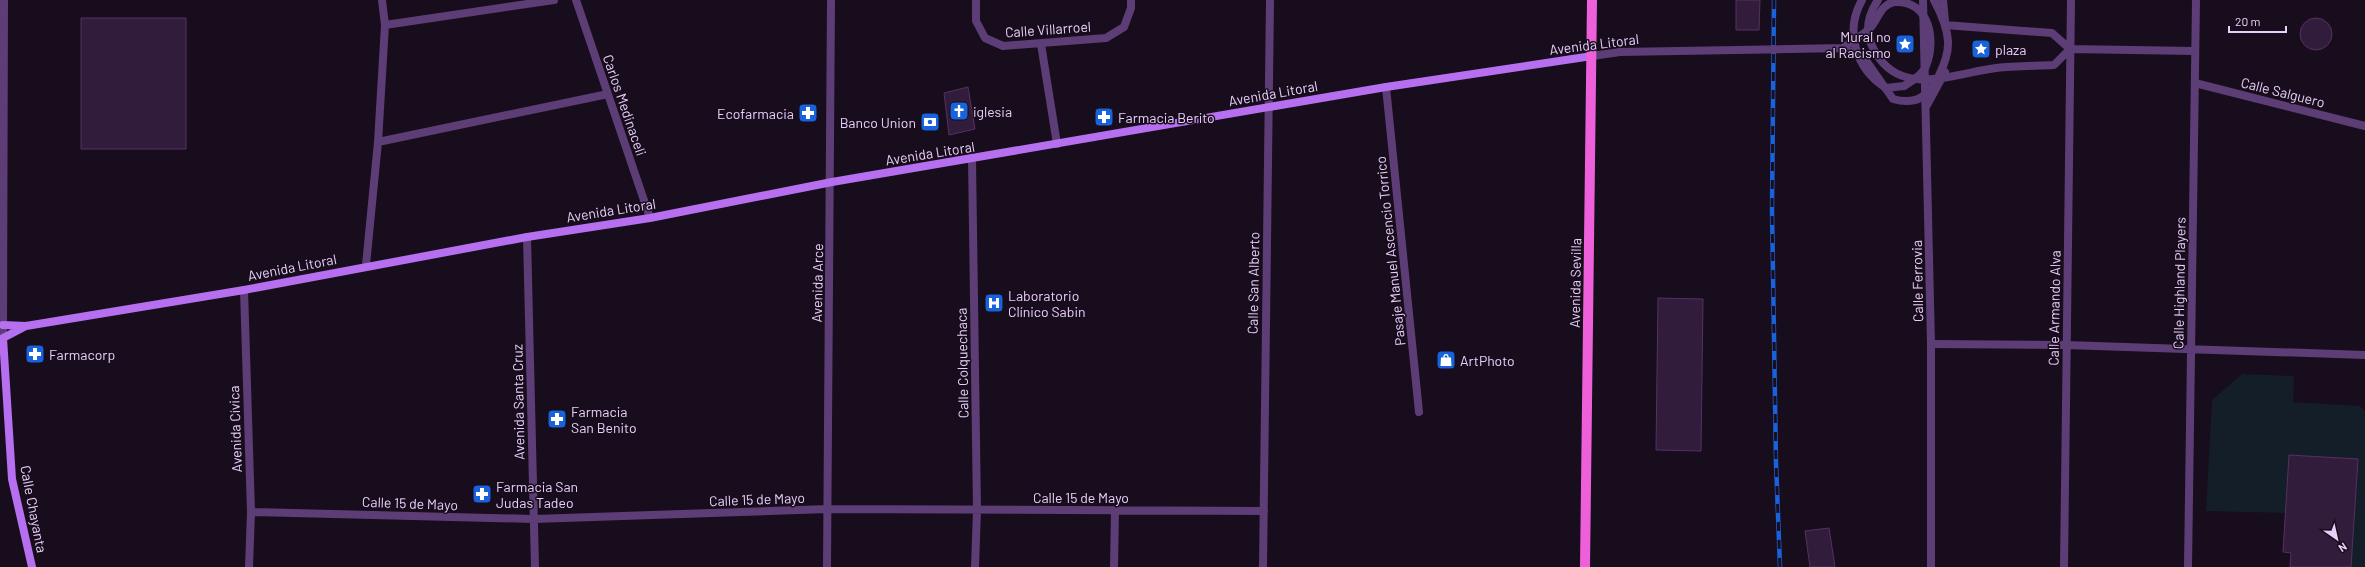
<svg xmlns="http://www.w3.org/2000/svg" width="2365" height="567" viewBox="0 0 2365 567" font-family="Barlow,sans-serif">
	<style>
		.green { fill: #131e28 }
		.building { fill: #321c3b; stroke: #563064 }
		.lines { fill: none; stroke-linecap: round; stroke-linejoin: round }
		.minor { stroke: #5d3d76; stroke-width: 8 }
		.tertiary { stroke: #5d3d76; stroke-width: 8 }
		.secondary { stroke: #b56fef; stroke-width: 8 }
		.primary { stroke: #ee60d9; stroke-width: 10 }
		.rail-casing { stroke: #1862dc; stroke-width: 4.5 }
		.rail { stroke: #170d1c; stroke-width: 3; stroke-dasharray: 9; stroke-linecap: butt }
		.minor-bridge { stroke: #5d3d76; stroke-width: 8 }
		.labels { text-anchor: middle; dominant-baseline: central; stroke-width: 3; stroke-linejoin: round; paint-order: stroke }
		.street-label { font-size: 14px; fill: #eacefa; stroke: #170d1c }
		.poi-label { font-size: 14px; fill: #eacefa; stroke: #170d1c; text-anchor: start }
	</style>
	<rect width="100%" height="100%" fill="#170d1c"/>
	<!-- green -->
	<path class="green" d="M2242 374 2294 376 2293 402 2360 406 2365 411V567H2290L2291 553 2283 552 2286 513 2206 511 2212 400Z"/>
	<!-- building -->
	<path class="building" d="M1736 0H1760L1759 30H1736Z
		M2300 34a16 16 0 1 1 32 0a16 16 0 1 1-32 0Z
		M81 18H186V149H81Z
		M968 87 975 129 949 135 944 93Z
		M1658 298 1703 299 1701 451 1656 450Z
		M2289 455 2358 459 2351 567H2290L2291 553 2283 552Z
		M1829 528 1835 567H1810L1805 531Z"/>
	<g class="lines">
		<!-- minor -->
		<path class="minor" d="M576 0 650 218
			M976 0V21L985 38 1003 46 1106 38 1124 27 1131 8V0
			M1862 0C1844 32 1856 69 1886 88L1904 86
			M1878 0C1868 15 1864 31 1873 48 1880 62 1891 73 1906 77 1931 85 1970 71 1996 68 2015 66 2035 66 2054 65L2070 49
			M1943 0 1945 21
			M385 25 554 0
			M1945 25 2052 33 2070 49 2194 51
			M1041 44 1057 144
			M1592 56 1620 52
			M2195 83 2365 126
			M1386 87 1419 412
			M1927 105 1945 72
			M378 142 608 94
			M972 159 977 510 975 567
			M527 237 535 567
			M366 265 378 142 385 25 382 0
			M244 290 251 512 249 567
			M0 338H3L4 0
			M1931 344 2066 345 2365 355
			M251 512 534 519 828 509 1264 511
			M827 567 831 0
			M1114 567 1115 510
			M1263 567 1270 0
			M2064 567 2071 0
			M2188 567 2196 0"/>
		<!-- tertiary -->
		<path class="tertiary" d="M1923 0 1931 344V567"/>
		<!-- secondary -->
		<path class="secondary" d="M3 325 26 326 244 290 527 237 650 218 832 182 1386 87 1592 56
			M26 326 3 338 12 479 32 567"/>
		<!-- primary -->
		<path class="primary" d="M1585 567 1592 0"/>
		<!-- rail casing -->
		<g class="rail-casing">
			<path id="rail" d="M1774 0 1772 210 1776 463 1780 567"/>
		</g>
		<!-- rail -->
		<use href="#rail" class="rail"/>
		<!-- minor-bridge -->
		<path class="minor-bridge" d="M1843 48C1851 42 1862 36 1870 28 1878 20 1880 5 1894 2 1931 0 1936 42 1926 66 1923 75 1912 81 1904 86
			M1620 52 1843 48 1865 59 1893 99C1900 101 1907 102 1915 100 1934 95 1949 59 1948 41 1947 26 1941 13 1934 0"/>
	</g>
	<!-- icons -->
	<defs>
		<g id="sight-square" transform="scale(1)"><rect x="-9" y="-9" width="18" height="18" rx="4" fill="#1862dc" stroke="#170d1c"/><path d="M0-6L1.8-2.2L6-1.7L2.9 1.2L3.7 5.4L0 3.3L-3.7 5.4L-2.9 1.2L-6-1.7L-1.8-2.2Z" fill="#fff"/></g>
		<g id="church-square" transform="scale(1)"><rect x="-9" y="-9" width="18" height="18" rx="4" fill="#1862dc" stroke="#170d1c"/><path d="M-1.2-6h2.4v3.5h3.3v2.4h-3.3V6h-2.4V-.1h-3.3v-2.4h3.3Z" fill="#fff"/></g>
		<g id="pharmacy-square" transform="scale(1)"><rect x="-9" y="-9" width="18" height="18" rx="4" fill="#1862dc" stroke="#170d1c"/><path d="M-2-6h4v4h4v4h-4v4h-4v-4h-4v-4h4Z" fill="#fff"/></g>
		<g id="bank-square" transform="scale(1)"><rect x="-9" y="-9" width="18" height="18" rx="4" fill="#1862dc" stroke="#170d1c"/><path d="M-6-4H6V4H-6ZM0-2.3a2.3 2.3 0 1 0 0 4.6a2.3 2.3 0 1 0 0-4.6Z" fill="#fff"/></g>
		<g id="hospital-square" transform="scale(1)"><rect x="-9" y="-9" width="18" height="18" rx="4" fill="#1862dc" stroke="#170d1c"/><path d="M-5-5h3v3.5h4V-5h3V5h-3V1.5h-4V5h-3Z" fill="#fff"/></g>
		<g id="shop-square" transform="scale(1)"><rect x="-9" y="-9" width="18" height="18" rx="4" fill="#1862dc" stroke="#170d1c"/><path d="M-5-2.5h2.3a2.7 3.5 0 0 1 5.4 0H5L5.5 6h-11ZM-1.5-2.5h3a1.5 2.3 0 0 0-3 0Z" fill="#fff"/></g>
	</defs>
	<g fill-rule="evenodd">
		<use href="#sight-square" x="1905" y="44"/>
		<use href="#sight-square" x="1981" y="49"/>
		<use href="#church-square" x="959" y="111"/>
		<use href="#pharmacy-square" x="808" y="113"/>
		<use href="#pharmacy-square" x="1104" y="117"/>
		<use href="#bank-square" x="930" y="122"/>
		<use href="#hospital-square" x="994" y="303"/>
		<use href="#pharmacy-square" x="35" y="354"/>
		<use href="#shop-square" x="1446" y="360"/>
		<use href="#pharmacy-square" x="557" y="419"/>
		<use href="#pharmacy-square" x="482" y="494"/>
	</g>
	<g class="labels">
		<!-- street labels -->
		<g class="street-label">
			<text transform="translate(1048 29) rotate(-4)">Calle Villarroel</text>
			<text transform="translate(1594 44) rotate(-7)">Avenida Litoral</text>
			<text transform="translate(2283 92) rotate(14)">Calle Salguero</text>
			<text transform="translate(1273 93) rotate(-10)">Avenida Litoral</text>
			<text transform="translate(625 105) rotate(71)">Carlos Medinaceli</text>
			<text transform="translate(930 153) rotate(-9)">Avenida Litoral</text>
			<text transform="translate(611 210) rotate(-9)">Avenida Litoral</text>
			<text transform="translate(1390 251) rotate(-96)">Pasaje Manuel Ascencio Torrico</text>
			<text transform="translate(292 267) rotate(-11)">Avenida Litoral</text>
			<text transform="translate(1917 281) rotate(-91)">Calle Ferrovia</text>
			<text transform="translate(817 283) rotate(-89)">Avenida Arce</text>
			<text transform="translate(1253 283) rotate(-89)">Calle San Alberto</text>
			<text transform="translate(1575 283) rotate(-89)">Avenida Sevilla</text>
			<text transform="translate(2179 283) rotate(-89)">Calle Highland Players</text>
			<text transform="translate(2054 308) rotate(-89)">Calle Armando Alva</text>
			<text transform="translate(962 363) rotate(-91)">Calle Colquechaca</text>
			<text transform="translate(518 402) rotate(-91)">Avenida Santa Cruz</text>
			<text transform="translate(235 429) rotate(-92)">Avenida Cívica</text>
			<text x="1081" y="497">Calle 15 de Mayo</text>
			<text transform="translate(757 499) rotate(-2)">Calle 15 de Mayo</text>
			<text transform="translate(410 503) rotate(2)">Calle 15 de Mayo</text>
			<text transform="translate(34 509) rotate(79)">Calle Chayanta</text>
		</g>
		<!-- poi labels -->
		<g class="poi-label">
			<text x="1891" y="36" text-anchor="end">Mural no<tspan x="1891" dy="16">al Racismo</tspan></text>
			<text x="1995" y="49">plaza</text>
			<text x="973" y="111">iglesia</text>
			<text x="794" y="113" text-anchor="end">Ecofarmacia</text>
			<text x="1118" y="117">Farmacia Berito</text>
			<text x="916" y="122" text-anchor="end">Banco Union</text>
			<text x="1008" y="295">Laboratorio<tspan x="1008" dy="16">Clínico Sabin</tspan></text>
			<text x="49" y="354">Farmacorp</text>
			<text x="1460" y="360">ArtPhoto</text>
			<text x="571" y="411">Farmacia<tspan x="571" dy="16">San Benito</tspan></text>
			<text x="496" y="486">Farmacia San<tspan x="496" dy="16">Judas Tadeo</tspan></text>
		</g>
	</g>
	<!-- north arrow -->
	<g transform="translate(2337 539) rotate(146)" stroke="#170d1c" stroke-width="3" paint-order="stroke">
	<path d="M0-3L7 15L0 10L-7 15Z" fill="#eacefa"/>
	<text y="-6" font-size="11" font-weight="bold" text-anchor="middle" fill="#eacefa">N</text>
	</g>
	<!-- scale -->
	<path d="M2229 26v6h57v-6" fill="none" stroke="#eacefa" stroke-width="2"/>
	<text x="2235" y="26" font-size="12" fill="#eacefa" stroke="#170d1c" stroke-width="3" paint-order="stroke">20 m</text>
</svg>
